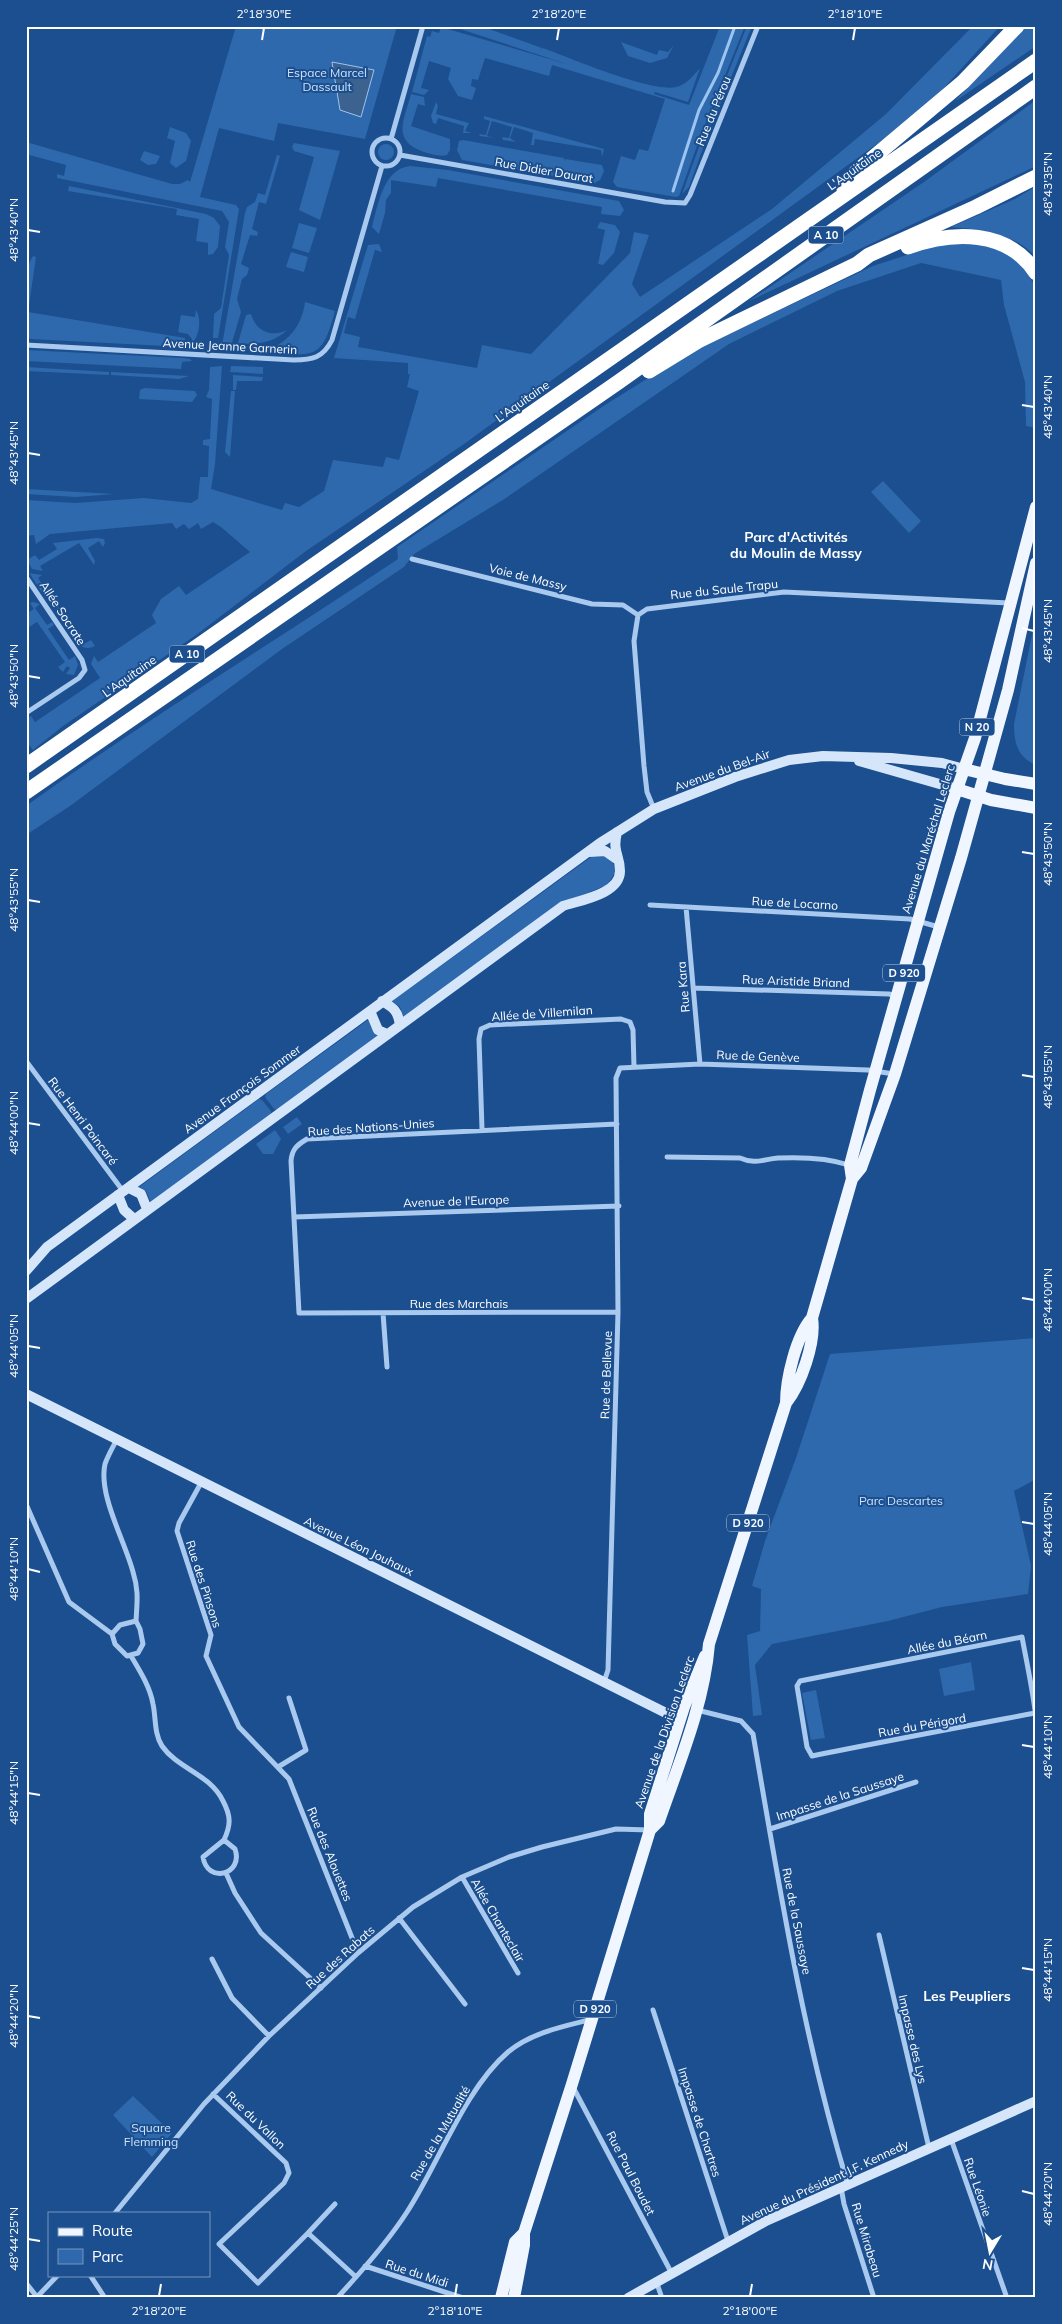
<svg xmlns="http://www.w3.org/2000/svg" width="1062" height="2324" viewBox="0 0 1062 2324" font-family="Mulish,sans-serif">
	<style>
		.green { fill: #2e69ad }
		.water { fill: #3c6290; stroke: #9cc4f0 }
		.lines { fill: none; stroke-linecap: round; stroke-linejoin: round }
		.stream { stroke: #9cc4f0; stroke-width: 3 }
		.street { stroke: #a9c9ee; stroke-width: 5 }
		.secondary { stroke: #d6e6fa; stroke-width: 10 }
		.primary { stroke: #f0f6ff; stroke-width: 12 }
		.highway { stroke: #fff; stroke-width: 15 }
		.ticks { fill: none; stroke: #fff; stroke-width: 2 }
		.labels { text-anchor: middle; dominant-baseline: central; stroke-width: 4; stroke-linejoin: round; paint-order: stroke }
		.shield { fill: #1b4f8f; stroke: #bbcadd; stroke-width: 1 }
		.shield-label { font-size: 11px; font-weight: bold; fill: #fff }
		.park-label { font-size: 12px; fill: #cfe3fa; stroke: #1b4f8f }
		.street-label { font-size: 12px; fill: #fff; stroke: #1b4f8f }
		.neighbourhood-label { font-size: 14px; font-weight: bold; fill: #fff; stroke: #1b4f8f }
		.neatline { fill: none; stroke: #fff; stroke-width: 2 }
		.ticks-label { font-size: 12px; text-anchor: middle; fill: #fff }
	</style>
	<rect width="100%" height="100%" fill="#1b4f8f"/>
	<!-- green -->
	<path class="green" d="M236 26H397L365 139 278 123 274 141 219 128 200 197 236 205 239 209 218 338H213L214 314 221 308 229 255 225 247 229 222 222 211 57 178V174L64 176 66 165 26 154V142L172 184H180L188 180 190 182Z
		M451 26H481L542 48 541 50 543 48C570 58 652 93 676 87 686 85 693 76 700 68L688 102 655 92 654 94 689 105 720 26H745L702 132 679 196 676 197 617 187 613 182 621 156 635 160 639 149 648 151 665 99 552 65 549 76 485 58 478 80 472 79 471 86 476 88 472 100 458 96 448 79 451 68 429 61 421 88 429 90 424 95 412 92 427 36 430 37 432 31 439 33 441 27 570 65Z
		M747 26H752L708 134 689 187 682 194 704 133Z
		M973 26H1000L942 90 885 138 464 444 306 551 196 635 63 726 33 750 26 741V719L31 716 35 722 100 678 91 664 94 656 98 662 156 623 152 615 161 599 179 586 186 595 250 552 221 527 213 522 201 529 198 523 189 529 184 524 176 529 172 523 50 534 36 544 34 535 26 536V500L75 503 144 498 191 503 198 499 200 477H208L209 446 203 445V440L210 439 212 399 206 397 209 390 210 367 222 366 215 464 211 489 282 510 285 503 299 507 324 491 333 460 383 467 386 457 399 460 419 391 407 387 410 374H408V363L334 358 368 245 379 244 382 252 375 250 355 319 348 317 344 333 360 337 358 347 477 368 482 345 531 354 630 253 634 232 649 235 632 284 640 297 772 209 886 114Z
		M1027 26H1036V46L954 102Z
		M621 42 657 55 659 50 668 52 674 45 667 58 650 63 628 56Z
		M411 94 424 97 425 106 418 104 411 126 450 139V150L447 155C440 157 431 154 424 152 391 140 404 121 411 94Z
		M1036 100V166L749 301 924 182Z
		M436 102 438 106 436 114 469 123 465 131 472 133H463L464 126 438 118 436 124 433 123 431 116Z
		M484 116 604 149 602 157 601 150 535 139 534 145H531L533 133 514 127 510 138 516 142 503 140 502 137 509 138 512 127 492 121 487 136 494 138 480 136 479 134 486 135 490 121 484 119Z
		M170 127 186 133 191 141 186 161 176 168 170 163 175 141 167 138Z
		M463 140 564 158V161L565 159 602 165 604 171 600 180 595 183 462 160 457 150 459 141Z
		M294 143 340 151 320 220 299 210 314 157 294 151 292 147Z
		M378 152a8 8 0 1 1 16 0a8 8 0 1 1-16 0Z
		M144 151 160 156 156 164 148 165 140 160Z
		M277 155 280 156 266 204 259 202 252 229 258 232 257 236 250 235 241 264 249 268 247 275 242 279 237 299 241 312 231 346 228 349 221 351 245 213 247 207 255 202 258 193 265 195Z
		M410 166 448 170 619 201 624 210 620 216 601 214 602 207 438 178 436 187 391 180V193L386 200 385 213 379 234 372 227C378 205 383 169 410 166Z
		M69 186 206 214 214 218 220 226 218 247 213 254 208 255V243L196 241 199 219 176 215 177 209 68 191Z
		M1036 186V258C1019 234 978 229 951 227L1015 199Z
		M600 222 615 225 620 232 614 253 603 265 598 264 605 230 597 228Z
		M299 223 317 228 309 253 292 248Z
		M962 242C1001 249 1016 251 1036 288V428L1026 426 1025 382 1004 305 1001 280 921 263 837 291 729 344 506 498 414 554 404 567 282 649 70 806 26 835V806C147 719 274 642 398 559L397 547 605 405 690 352 873 266 931 247Z
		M291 252 308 257 304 272 286 267Z
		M33 256 36 257 28 312 185 338 184 347 31 339 26 337C26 316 21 273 33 256Z
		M305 302 335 311C322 359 316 356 269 353V350C290 340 302 325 305 302Z
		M196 310C202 319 199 338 191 344L192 339 188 334 178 332 181 315 195 317Z
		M251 314C256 331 271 338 287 330 274 343 256 345 238 343L246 315Z
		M26 350 183 358 190 359 192 361 182 362 181 369 26 361Z
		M231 366 263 367V374L230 372Z
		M26 367 109 372V375L26 371Z
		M111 372 189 376 179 379 111 375Z
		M233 375 263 377 262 381H237L236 390H233Z
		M144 388 195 391 197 395 192 402 139 399 140 390Z
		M231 391H235L230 457 225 452Z
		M883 481 921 521 909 533 871 492Z
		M26 489 114 494 76 497 26 494Z
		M97 538 104 539 105 543 103 547 99 541 88 548 95 561 94 565 79 543 40 566 43 571 32 569 27 560 35 555 39 560 57 549 53 543Z
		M26 568 29 573 42 575 38 578 84 644 91 640 95 646C87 650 81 648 75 641L77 639 46 592 43 594Z
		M33 602 40 604 35 608 47 625 52 622 54 625 48 629 69 660 75 656 78 665 74 675 66 674 70 668 67 666 63 672 58 667 65 662 37 622 26 629V614L34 609 30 603Z
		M1036 615V765C1017 757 1014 742 1014 724Z
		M602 854 613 862 615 873 607 885 560 904 404 1018 400 1007 392 1001 594 855Z
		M368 1020 371 1027 380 1035 277 1110 274 1109 265 1097 266 1094Z
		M259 1099 262 1100 271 1111V1115L151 1203 146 1191 139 1187Z
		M297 1117 302 1124 288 1134 283 1127Z
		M275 1130 281 1139 273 1154H263L256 1144Z
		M1036 1338V1479L1014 1491 1031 1566 1028 1594 942 1607 888 1621 772 1644 755 1665 762 1715 753 1716 747 1635 760 1631 761 1589 752 1586 765 1541 796 1458 830 1354Z
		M971 1662 975 1690 944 1696 939 1669Z
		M816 1690 825 1738 811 1740 802 1693Z
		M133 2096 172 2133 152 2157 113 2115Z"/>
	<!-- water -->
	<path class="water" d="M332 62 374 70 361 117 340 110Z"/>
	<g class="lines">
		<!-- stream -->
		<path class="stream" d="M673 191 699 110 718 73 735 26"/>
		<!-- street -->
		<path class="street" d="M372 152a14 14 0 1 1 28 0a14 14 0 1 1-28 0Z
			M391 139 423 26
			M400 155 665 202 685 203 690 195 758 26
			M26 345 294 360C312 360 323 358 332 340L382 166
			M412 559 592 604 623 605 638 615
			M26 577 82 660 85 670 79 678 26 713
			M654 809 647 792 644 766 634 641 638 615 647 609 784 592 1009 603
			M650 905 910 919 939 927
			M686 907 700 1064
			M693 988 889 994 897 996
			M26 1061 123 1191
			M617 1124 307 1139C297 1145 292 1149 291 1161L299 1313 618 1312
			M482 1129 479 1039 481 1029 490 1025 621 1019 630 1022 633 1030 634 1067
			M667 1157 740 1158C756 1165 763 1159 778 1158 800 1157 828 1158 849 1165
			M294 1217 619 1206
			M383 1313 387 1367
			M117 1439C113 1447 108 1455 105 1464 98 1495 125 1541 133 1572 139 1591 137 1602 136 1621
			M202 1481 179 1523 177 1531 211 1635 206 1656 239 1727 289 1779 358 1953
			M26 1504 69 1602 112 1634
			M136 1621 140 1629 143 1644 138 1653 127 1656 115 1644 112 1634 120 1625Z
			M131 1656C140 1671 150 1687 153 1704 156 1717 154 1734 162 1746 178 1769 210 1774 223 1801 231 1816 231 1825 224 1840
			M604 1682 608 1670 618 1312 616 1078 620 1068 700 1064 868 1070 894 1074
			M697 1710 741 1721 753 1734C779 1885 803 2037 848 2185
			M1036 1713H1035C961 1727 886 1741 812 1756L807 1747 797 1686 800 1681 805 1680 1022 1637C1027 1664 1033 1691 1036 1718
			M278 1767 306 1750 289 1698
			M770 1829 916 1782
			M224 1840 235 1849C244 1875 207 1884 203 1857Z
			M226 1873 235 1893 261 1933 321 1988
			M462 1877 518 1973
			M399 1918 465 2004
			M879 1935 929 2148
			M212 1959 232 1998 269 2036
			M653 2010 728 2241
			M573 2087 671 2272
			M213 2094 286 2163 289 2173 284 2183 219 2244 258 2283 308 2233 356 2277
			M951 2139 1007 2298
			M841 2187 844 2204 874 2298
			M115 2213 204 2104 269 2036 358 1953 413 1907 462 1877 509 1857 542 1847 616 1829 649 1830
			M308 2233 335 2204
			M365 2266 463 2298
			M90 2275 105 2298
			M656 2281 662 2298
			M26 2283 37 2297
			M36 2298 58 2275
			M337 2298C362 2271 387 2243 407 2212 439 2163 464 2090 508 2052 531 2033 561 2027 589 2020"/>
		<!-- secondary -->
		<path class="secondary" d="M859 761 957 789
			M589 852 605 851 618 860
			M382 1001C394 1008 398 1011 400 1025
			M370 1011 378 1030 387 1034
			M129 1188 141 1194 147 1209
			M118 1195 124 1210 134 1219
			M26 1271 47 1247 600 843 654 809 735 777 789 760 823 756 891 758 942 763 964 769
			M26 1299 563 906C581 900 620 894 620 871 620 854 612 853 617 832
			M26 1394 668 1714 681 1716
			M628 2298 766 2221 1036 2101"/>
		<!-- primary -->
		<path class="primary" d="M964 769 1005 779 1036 784
			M957 789 991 800 1036 808
			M852 1179 850 1165 870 1090 949 812 975 738 1036 507
			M786 1403C801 1384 816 1342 812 1318
			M650 1830 659 1821C679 1763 704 1705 709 1644L786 1403C786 1379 796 1336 812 1318L852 1179 861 1168 895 1074 961 858 1008 690 1036 563
			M501 2298 515 2242 524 2233
			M514 2298 524 2245V2233L572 2084 650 1830V1814L684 1707 705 1656"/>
		<!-- highway -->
		<path class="highway" d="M844 189 856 172 963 82 1017 26
			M908 247C952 231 1008 229 1036 273
			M649 371 698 341 857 264 869 255 976 207 1036 177
			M26 766 1036 61
			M26 792 617 383 1036 87"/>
	</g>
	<!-- ticks -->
	<path class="ticks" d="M262 40 264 28M557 40 559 28M853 40 855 28M1022 182 1034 184M28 230 40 232M1022 405 1034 407M28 453 40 455M1022 628 1034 631M28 676 40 678M1022 852 1034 854M28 900 40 902M1022 1075 1034 1077M28 1123 40 1125M1022 1298 1034 1300M28 1346 40 1348M1022 1522 1034 1524M28 1569 40 1572M1022 1745 1034 1747M28 1793 40 1795M1022 1968 1034 1970M28 2016 40 2018M1022 2191 1034 2194M28 2239 40 2241M159 2296 161 2284M455 2296 457 2284M750 2296 752 2284"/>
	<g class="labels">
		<!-- shield labels -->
		<g class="shield">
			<rect x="808.5" y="226.5" width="35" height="17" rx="4"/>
			<rect x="169.5" y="645.5" width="35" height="17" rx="4"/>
			<rect x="959.5" y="718.5" width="35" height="17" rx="4"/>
			<rect x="883" y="964.5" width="42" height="17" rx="4"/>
			<rect x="727" y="1514.5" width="42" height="17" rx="4"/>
			<rect x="574" y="2000.5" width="42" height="17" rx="4"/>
		</g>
		<g class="shield-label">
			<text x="826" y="235">A 10</text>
			<text x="187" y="654">A 10</text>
			<text x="977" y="727">N 20</text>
			<text x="904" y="973">D 920</text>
			<text x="748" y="1523">D 920</text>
			<text x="595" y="2009">D 920</text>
		</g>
		<!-- park labels -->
		<g class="park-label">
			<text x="327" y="72">Espace Marcel<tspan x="327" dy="14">Dassault</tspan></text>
			<text x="901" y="1500">Parc Descartes</text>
			<text x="151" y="2127">Square<tspan x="151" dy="14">Flemming</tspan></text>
		</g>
		<!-- street labels -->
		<g class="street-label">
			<text transform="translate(713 111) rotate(-68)">Rue du Pérou</text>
			<text transform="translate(854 169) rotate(-35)">L'Aquitaine</text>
			<text transform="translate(544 170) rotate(10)">Rue Didier Daurat</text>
			<text transform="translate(230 346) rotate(3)">Avenue Jeanne Garnerin</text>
			<text transform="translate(522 401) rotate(-35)">L'Aquitaine</text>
			<text transform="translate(528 577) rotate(14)">Voie de Massy</text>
			<text transform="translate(724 589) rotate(-6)">Rue du Saule Trapu</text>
			<text transform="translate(63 613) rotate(57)">Allée Socrate</text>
			<text transform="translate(129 676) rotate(-35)">L'Aquitaine</text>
			<text transform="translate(722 770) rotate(-20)">Avenue du Bel-Air</text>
			<text transform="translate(928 839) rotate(-73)">Avenue du Maréchal Leclerc</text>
			<text transform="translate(795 903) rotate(3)">Rue de Locarno</text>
			<text transform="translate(796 981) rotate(2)">Rue Aristide Briand</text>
			<text transform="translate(683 987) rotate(-95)">Rue Kara</text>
			<text transform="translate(542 1013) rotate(-4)">Allée de Villemilan</text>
			<text transform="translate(758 1056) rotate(2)">Rue de Genève</text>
			<text transform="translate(242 1089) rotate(-36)">Avenue François Sommer</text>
			<text transform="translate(83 1121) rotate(53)">Rue Henri Poincaré</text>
			<text transform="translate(371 1127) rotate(-4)">Rue des Nations-Unies</text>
			<text transform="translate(456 1201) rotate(-2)">Avenue de l'Europe</text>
			<text x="459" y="1303">Rue des Marchais</text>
			<text transform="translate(606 1375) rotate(-88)">Rue de Bellevue</text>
			<text transform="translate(359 1546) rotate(26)">Avenue Léon Jouhaux</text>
			<text transform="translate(204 1584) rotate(72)">Rue des Pinsons</text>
			<text transform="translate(947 1642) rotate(-11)">Allée du Béarn</text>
			<text transform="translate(922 1725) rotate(-10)">Rue du Périgord</text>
			<text transform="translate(664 1732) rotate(-71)">Avenue de la Division Leclerc</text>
			<text transform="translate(840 1796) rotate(-18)">Impasse de la Saussaye</text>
			<text transform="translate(330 1854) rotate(68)">Rue des Alouettes</text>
			<text transform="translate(498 1920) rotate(60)">Allée Chanteclair</text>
			<text transform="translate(797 1921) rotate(79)">Rue de la Saussaye</text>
			<text transform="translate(340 1957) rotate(-42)">Rue des Rabats</text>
			<text transform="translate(913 2039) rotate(77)">Impasse des Lys</text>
			<text transform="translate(256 2120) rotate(44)">Rue du Vallon</text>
			<text transform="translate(700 2122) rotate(72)">Impasse de Chartres</text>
			<text transform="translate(440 2133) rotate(-60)">Rue de la Mutualité</text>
			<text transform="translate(631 2173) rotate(63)">Rue Paul Boudet</text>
			<text transform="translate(824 2182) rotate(-25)">Avenue du Président J.F. Kennedy</text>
			<text transform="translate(978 2187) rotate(71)">Rue Léonie</text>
			<text transform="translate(867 2240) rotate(73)">Rue Mirabeau</text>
			<text transform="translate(417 2273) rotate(18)">Rue du Midi</text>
		</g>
		<!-- neighbourhood labels -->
		<g class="neighbourhood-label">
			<text x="796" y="537">Parc d'Activités<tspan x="796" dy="16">du Moulin de Massy</tspan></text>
			<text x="967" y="1996">Les Peupliers</text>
		</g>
	</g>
	<!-- border -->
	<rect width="1062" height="2324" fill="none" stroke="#1b4f8f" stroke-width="55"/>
	<!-- legend -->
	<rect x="48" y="2212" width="162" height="65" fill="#1b4f8f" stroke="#7695bc"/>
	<rect x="58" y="2228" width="25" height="8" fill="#f0f6ff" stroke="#7695bc"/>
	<text x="92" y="2236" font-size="15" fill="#ffffff">Route</text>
	<rect x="58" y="2249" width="25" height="15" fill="#2e69ad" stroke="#7695bc"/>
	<text x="92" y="2262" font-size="15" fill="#ffffff">Parc</text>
	<!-- north arrow -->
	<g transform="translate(990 2252) rotate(190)" stroke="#1b4f8f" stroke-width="4" paint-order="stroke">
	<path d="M0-4L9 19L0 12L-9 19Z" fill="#ffffff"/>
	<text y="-8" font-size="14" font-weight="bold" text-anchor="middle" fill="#ffffff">N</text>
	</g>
	<rect x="28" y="28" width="1006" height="2268" class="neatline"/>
	<g class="ticks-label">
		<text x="264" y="18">2°18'30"E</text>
		<text x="559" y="18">2°18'20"E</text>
		<text x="855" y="18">2°18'10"E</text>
		<text transform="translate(1048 184) rotate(-90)" y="4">48°43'35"N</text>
		<text transform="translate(14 230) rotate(-90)" y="4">48°43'40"N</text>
		<text transform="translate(1048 407) rotate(-90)" y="4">48°43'40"N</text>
		<text transform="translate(14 453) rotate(-90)" y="4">48°43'45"N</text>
		<text transform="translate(1048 631) rotate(-90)" y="4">48°43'45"N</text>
		<text transform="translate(14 676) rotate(-90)" y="4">48°43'50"N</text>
		<text transform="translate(1048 854) rotate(-90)" y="4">48°43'50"N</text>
		<text transform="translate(14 900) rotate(-90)" y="4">48°43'55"N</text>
		<text transform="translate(1048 1077) rotate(-90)" y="4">48°43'55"N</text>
		<text transform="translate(14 1123) rotate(-90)" y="4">48°44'00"N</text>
		<text transform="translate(1048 1300) rotate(-90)" y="4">48°44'00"N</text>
		<text transform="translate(14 1346) rotate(-90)" y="4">48°44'05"N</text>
		<text transform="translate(1048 1524) rotate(-90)" y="4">48°44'05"N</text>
		<text transform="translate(14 1569) rotate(-90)" y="4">48°44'10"N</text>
		<text transform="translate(1048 1747) rotate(-90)" y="4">48°44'10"N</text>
		<text transform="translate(14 1793) rotate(-90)" y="4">48°44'15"N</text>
		<text transform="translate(1048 1970) rotate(-90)" y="4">48°44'15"N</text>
		<text transform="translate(14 2016) rotate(-90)" y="4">48°44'20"N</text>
		<text transform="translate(1048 2194) rotate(-90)" y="4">48°44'20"N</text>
		<text transform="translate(14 2239) rotate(-90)" y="4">48°44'25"N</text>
		<text x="159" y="2315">2°18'20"E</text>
		<text x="455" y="2315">2°18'10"E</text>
		<text x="750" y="2315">2°18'00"E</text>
	</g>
</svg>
